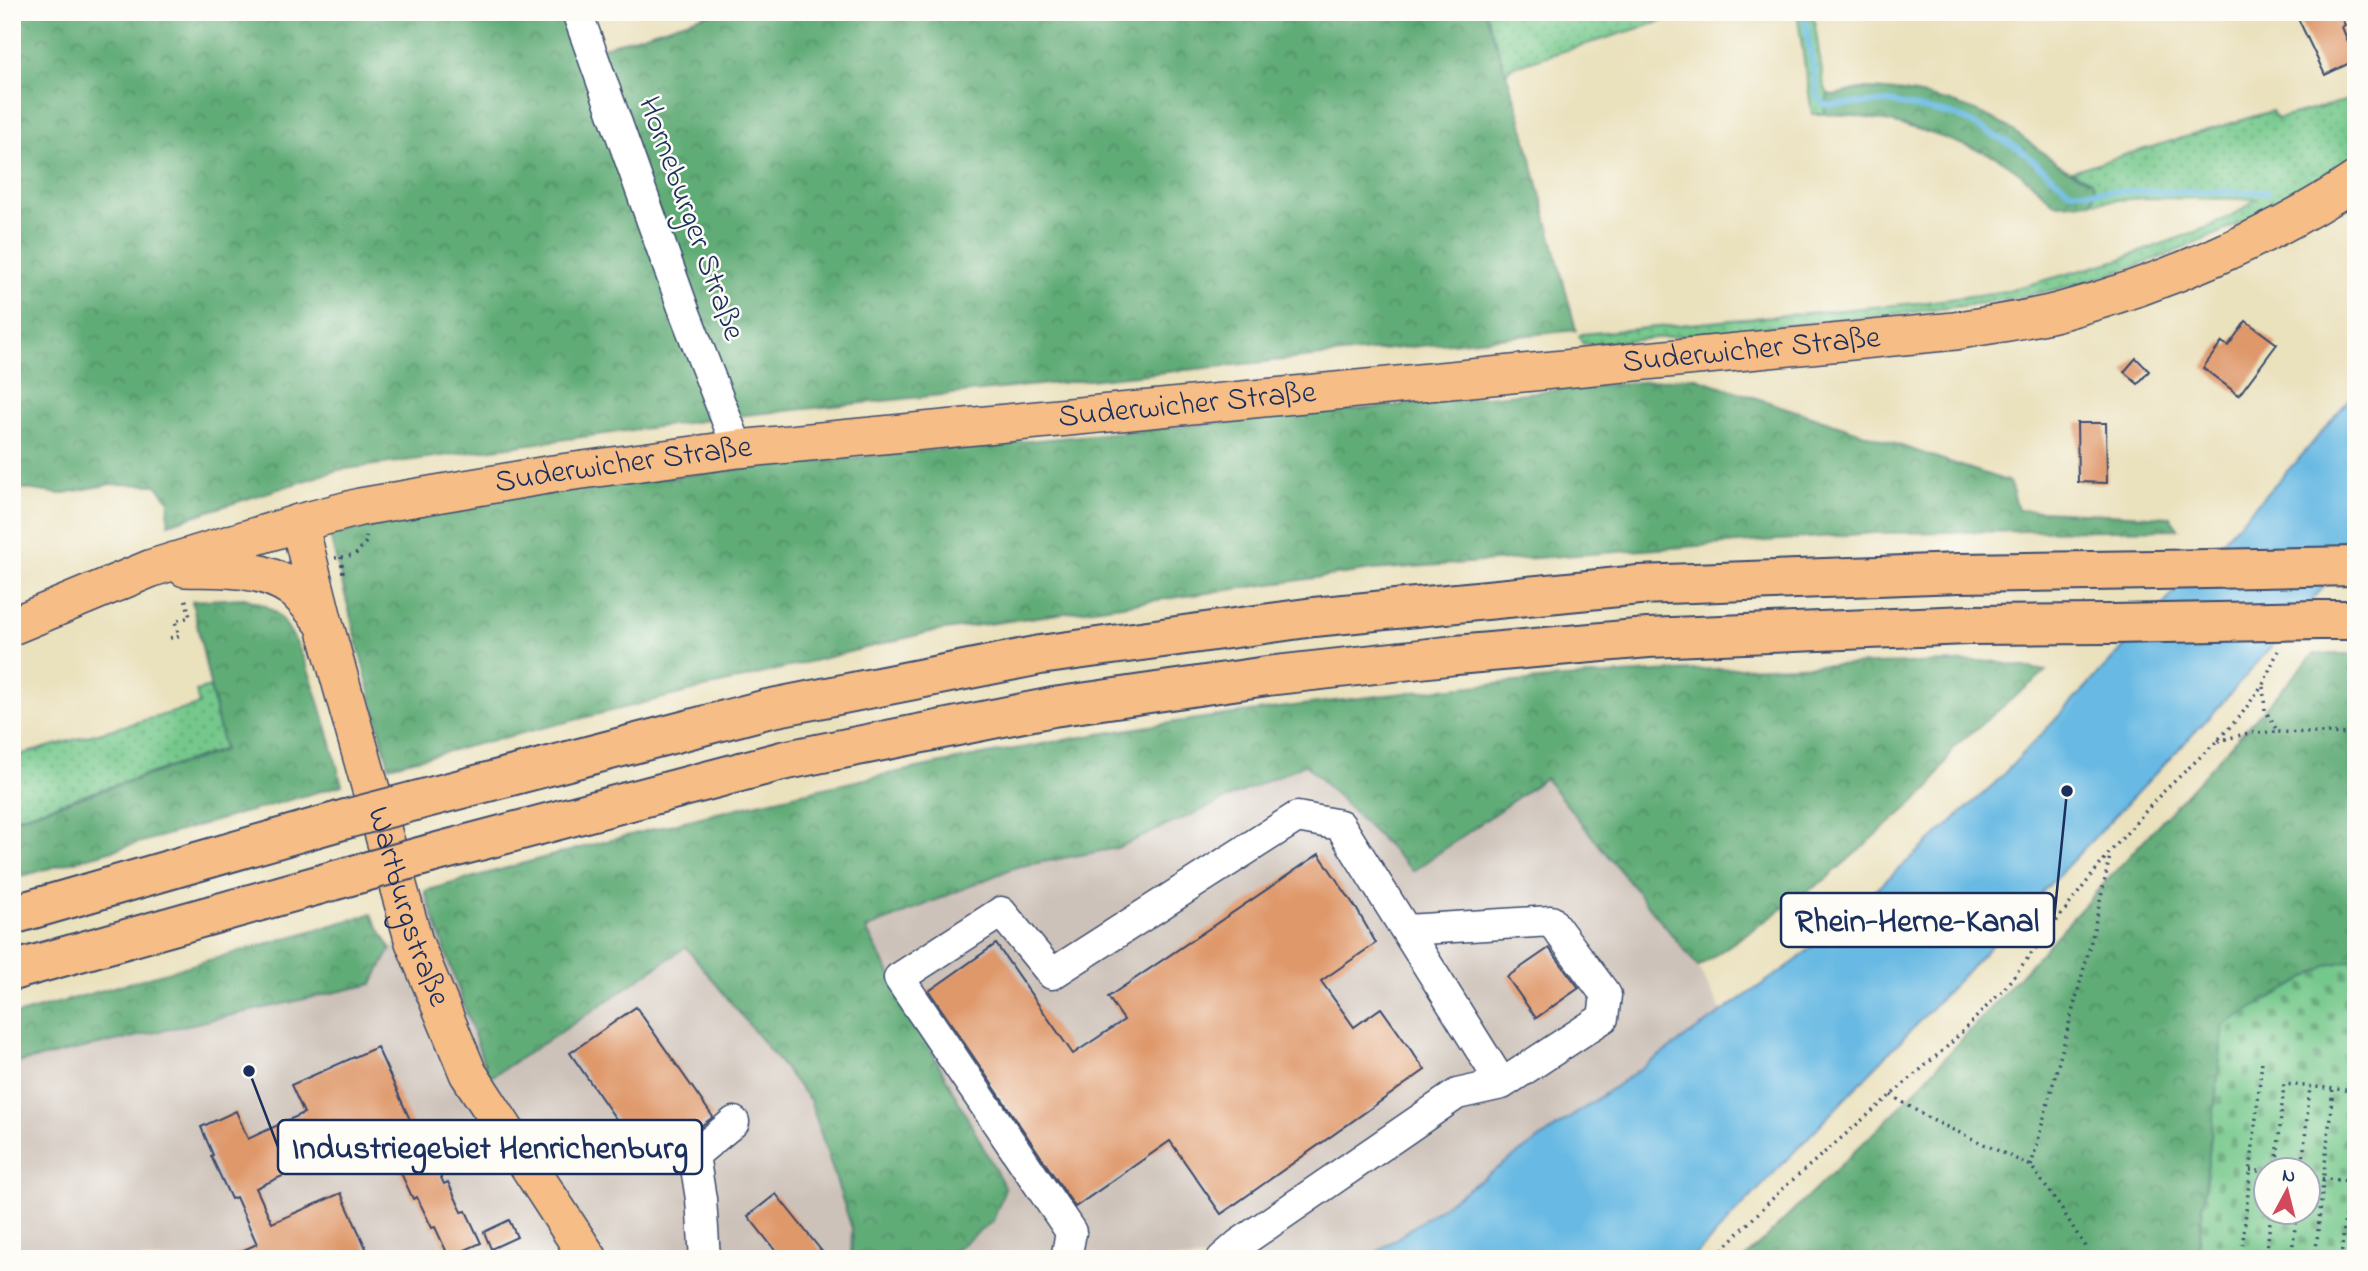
<svg xmlns="http://www.w3.org/2000/svg" width="2368" height="1271" viewBox="0 0 2368 1271" font-family="'Indie Flower',sans-serif">
	<style>
		.industrial { fill: #cdc2b9 }
		.grass { fill: url(#grass-dots); stroke: #487c74; stroke-width: 2 }
		.forest { fill: url(#forest-crowns); stroke: #3e6e6a; stroke-width: 2 }
		.cemetery { fill: url(#cemetery-stones); stroke: #487c74; stroke-width: 2; fill-rule: evenodd }
		.water { fill: #68b9e3; stroke: #4274a0; stroke-width: 2 }
		.lines { fill: none; stroke-linecap: round; stroke-linejoin: round }
		.stream { stroke: #68b9e3; stroke-width: 6 }
		.building { fill: #df986b }
		.minor-casing { stroke: #3a4a6c; stroke-width: 33 }
		.major-casing { stroke: #3a4a6c; stroke-width: 40 }
		.highway-casing { stroke: #3a4a6c; stroke-width: 42 }
		.path { stroke: #3a4a6c; stroke-width: 3.5; stroke-dasharray: 2 5; stroke-linecap: butt }
		.minor { stroke: #fff; stroke-width: 30 }
		.major { stroke: #f6be86; stroke-width: 37 }
		.highway { stroke: #f6be86; stroke-width: 38 }
		.highway-bridge-casing { stroke: #3a4a6c; stroke-width: 42; stroke-linecap: butt }
		.highway-bridge { stroke: #f6be86; stroke-width: 38 }
		.labels { text-anchor: middle; dominant-baseline: central; stroke-width: 5; stroke-linejoin: round; paint-order: stroke }
		.street-label { font-size: 32px; fill: #1b2f5e; stroke: #fdfcf7 }
		.leader { fill: none; stroke: #1b2f5e; stroke-width: 2.5 }
		.callout-dot { fill: #1b2f5e; stroke: #fdfcf7; stroke-width: 2.5 }
		.callout { fill: #fdfcf7; stroke: #1b2f5e; stroke-width: 2.5 }
		.callout-label { font-size: 33px; text-anchor: middle; font-weight: bold; fill: #1b2f5e }
	</style>
	<defs>
		<pattern id="grass-dots" width="8" height="8" patternUnits="userSpaceOnUse" patternTransform="scale(1.75)"><rect width="8" height="8" fill="#75c88b"/><path d="M2 2h.1M6 6h.1" fill="none" stroke="#5fa375" stroke-width="1.8" stroke-linecap="round"/></pattern>
		<pattern id="forest-crowns" width="20" height="18" patternUnits="userSpaceOnUse" patternTransform="scale(1.75)"><rect width="20" height="18" fill="#60ac77"/><path d="M2 6a3 3 0 1 1 6 0M12 15a3 3 0 1 1 6 0" fill="none" stroke="#4e8c65"/></pattern>
		<pattern id="cemetery-stones" width="16" height="16" patternUnits="userSpaceOnUse" patternTransform="scale(1.75)"><rect width="16" height="16" fill="#75c88b"/><path d="M2 7V4a2 2 0 0 1 4 0v3zM10 15v-3a2 2 0 0 1 4 0v3z" fill="#5fa375"/></pattern>
	</defs>
	<rect width="100%" height="100%" fill="#fdfcf7"/>
	<filter id="ink" filterUnits="userSpaceOnUse"><feTurbulence type="fractalNoise" baseFrequency=".0143" numOctaves="2"/><feDisplacementMap in="SourceGraphic" scale="14" xChannelSelector="R" yChannelSelector="G"/><feConvolveMatrix kernelMatrix="1 2 1 2 8 2 1 2 1" color-interpolation-filters="sRGB"/></filter>
	<filter id="wash" filterUnits="userSpaceOnUse"><feTurbulence type="fractalNoise" baseFrequency=".00686" numOctaves="4" result="noise"/><feDisplacementMap in="SourceGraphic" scale="28" xChannelSelector="R" yChannelSelector="G"/><feGaussianBlur stdDeviation="1.57" result="paint"/><feColorMatrix in="noise" values="0 0 0 0 0 0 0 0 0 0 0 0 0 0 0 0 0 1.4 0 .05"/><feComposite in="paint" operator="in"/></filter>
	<g filter="url(#wash)">
		<rect width="100%" height="100%" fill="#eae1bd"/>
		<!-- industrial -->
		<path class="industrial" d="M1305 763 1413 871 1545 778 1698 967 1722 1013 1367 1259H943L993 1221 865 929 1016 867 1117 848Z
			M425 891 489 1077 558 1034 686 947 810 1100 852 1229 851 1259H12V1064L372 984Z"/>
		<!-- grass -->
		<path class="grass" d="M1485 12H1692L1511 67 1506 74Z
			M1797 12H1813L1824 86 1828 94 1824 114H1812Z
			M2356 98V155C2269 216 2160 265 2057 289 1988 305 1917 312 1847 319 1762 328 1678 336 1593 344H1583L1579 336 1582 334 1927 302 2006 291 2118 260 2211 226 2242 210 2255 199 2145 198 2092 202 2095 194 2092 182 2071 171 2272 111 2277 119Z
			M210 687 224 749 12 819V757L199 705 196 691Z"/>
		<!-- forest -->
		<path class="forest" d="M12 12H563L579 55 715 12H1485L1517 105 1576 330 745 415 338 470 168 524 169 500 156 485 111 484 60 494 12 487Z
			M1860 89C1906 89 1960 100 2001 123 2032 141 2058 170 2092 181L2095 189 2092 202 2055 204C2038 188 2021 172 2001 160 1991 153 1977 150 1966 146 1919 128 1874 115 1824 114L1828 94 1835 95Z
			M1693 377 2010 482 2018 510 2170 517 2179 529 1874 533 1372 570 930 632 389 766 330 536 482 498 778 465Z
			M244 598C252 601 262 603 269 608 305 628 331 745 342 785L12 879V820L224 750 192 601Z
			M2314 654H2356V959L2329 965 2224 1025 2197 1259H1744L1900 1107Z
			M1990 661 2046 671 1955 746 1930 788 1826 879 1698 967 1545 778 1413 871 1305 764 1117 848 1016 867 866 929 1005 1188 993 1221 943 1259H851L852 1229 810 1100 686 947 558 1034 489 1078 425 891C683 817 944 754 1211 717 1371 695 1533 677 1695 670 1793 665 1891 664 1990 661Z
			M371 914 391 949 372 984 12 1064V1016Z"/>
		<!-- cemetery -->
		<path class="cemetery" d="M2356 959V1259H2197L2224 1025 2329 965ZM2266 1170H2308V1212H2266Z"/>
		<!-- water -->
		<path class="water" d="M2356 391V550L2216 710 1692 1259H1367L1797 960 1995 783 2110 662 2304 453Z"/>
		<g class="lines">
			<!-- stream -->
			<path class="stream" d="M1804 12 1818 98 1826 105 1889 102 1958 116 2018 148 2070 191 2267 192"/>
		</g>
		<g id="blocks">
			<!-- building -->
			<path class="building" d="M2295 12H2338L2345 25 2342 27 2356 60 2325 75Z
				M2246 321 2277 344 2239 395 2203 368 2222 342 2228 346Z
				M2136 358 2149 371 2138 384 2124 372Z
				M2077 423H2106L2107 483 2078 482Z
				M1319 854 1356 908 1376 943 1321 981 1354 1027 1381 1008 1425 1070 1221 1214 1170 1141 1075 1207 929 991 996 944 1073 1054 1124 1020 1108 997Z
				M1549 948 1579 988 1536 1018 1507 977Z
				M636 1007 713 1117 648 1165 570 1053Z
				M377 1047 426 1155 430 1154 444 1184 448 1182 462 1212 466 1211 481 1243 449 1257 435 1227 432 1228 417 1197 413 1199 388 1145 330 1171 324 1157 256 1188 272 1223 341 1193 371 1259H224L257 1244 236 1197 231 1199 211 1156 213 1155 201 1127 236 1111 248 1139 304 1113 291 1085Z
				M776 1194 828 1259H782L748 1216Z
				M509 1220 517 1237 491 1249 484 1232Z"/>
		</g>
	</g>
	<g filter="url(#ink)">
		<use href="#blocks" fill-opacity="0" stroke="#3a4a6c" stroke-width="2"/>
		<g class="lines">
			<!-- minor casing -->
			<g class="minor-casing">
				<path id="minor" d="M577 12 685 313 738 449
					M705 1259 701 1199 694 1155 734 1122
					M1066 1259 1071 1232 899 978 1001 912 1052 974 1297 817 1340 825 1502 1084
					M1222 1259 1239 1244 1457 1094 1502 1084 1603 1018 1606 995 1551 921 1406 930"/>
			</g>
			<!-- major casing -->
			<g class="major-casing">
				<g id="major">
					<path id="s1" d="M299 523 324 623 414 942 468 1073 589 1259"/>
					<path d="M185 568C222 569 260 566 292 588 303 596 313 610 322 621"/>
					<path id="s2" d="M12 626 152 568 299 523 360 507 553 474 738 449 1955 331C1992 324 2030 320 2065 310 2162 284 2272 237 2356 180"/>
				</g>
			</g>
			<!-- highway casing -->
			<g class="highway-casing">
				<path id="highway" d="M2320 620H2356
					M415 801 767 709 1040 655 1314 617 1639 585 1959 573 2156 570
					M430 854 782 761 1053 707 1267 676 1456 655 1648 638 1968 625 2112 624
					M12 915 346 819
					M12 971 361 873"/>
			</g>
			<!-- path -->
			<path class="path" d="M341 557 343 573
				M335 558 355 555 367 541 365 532
				M170 638 179 636 175 621 190 617 185 597
				M2263 687 2265 710 2278 732 2356 734
				M2218 741 2249 733 2278 732
				M1891 1095 1930 1119 2031 1166 2061 1208 2084 1245 2089 1259
				M2031 1166 2092 938 2110 856
				M2250 1170 2266 1172
				M2276 1170 2284 1084 2356 1091
				M2302 1170 2310 1086
				M2308 1177 2356 1182
				M1713 1259 1781 1190 1949 1045 2003 990 2110 852 2160 795 2216 742 2241 715 2263 684 2278 651
				M2241 1259 2262 1061
				M2266 1259 2271 1212
				M2291 1259 2297 1212
				M2315 1259 2333 1088
				M2341 1259 2356 1102"/>
			<!-- minor -->
			<use href="#minor" class="minor"/>
			<!-- major -->
			<use href="#major" class="major"/>
			<!-- highway -->
			<use href="#highway" class="highway"/>
			<!-- highway-bridge casing -->
			<g class="highway-bridge-casing">
				<path id="highway-bridge" d="M2156 570 2356 566
					M2112 624 2320 620
					M346 819 415 801
					M361 873 430 854"/>
			</g>
			<!-- highway-bridge -->
			<use href="#highway-bridge" class="highway-bridge"/>
		</g>
	</g>
	<g class="labels">
		<!-- street labels -->
		<g class="street-label">
			<text transform="translate(690 219) rotate(70)">Horneburger Straße</text>
			<text stroke="none"><textPath href="#s2" startOffset="1769">Suderwicher Straße</textPath></text>
			<text stroke="none"><textPath href="#s2" startOffset="1202">Suderwicher Straße</textPath></text>
			<text stroke="none"><textPath href="#s2" startOffset="635">Suderwicher Straße</textPath></text>
			<text stroke="none"><textPath href="#s1" startOffset="399">Wartburgstraße</textPath></text>
		</g>
	</g>
	<!-- callouts -->
	<path class="leader" d="M2067 791L2054 920M249 1071L278 1147"/>
	<g class="callout-dot">
		<circle cx="2067" cy="791" r="7"/>
		<circle cx="249" cy="1071" r="7"/>
	</g>
	<g class="callout">
		<rect x="1781" y="893" width="273" height="54" rx="7"/>
		<rect x="278" y="1120" width="424" height="54" rx="7"/>
	</g>
	<g class="callout-label">
		<text x="1917" y="931">Rhein-Herne-Kanal</text>
		<text x="490" y="1158">Industriegebiet Henrichenburg</text>
	</g>
	<!-- margin -->
	<rect width="2368" height="1271" fill="none" stroke="#fdfcf7" stroke-width="42"/>
	<!-- north arrow -->
	<g transform="translate(2287 1191) rotate(7)"><circle r="33" fill="#fdfcf7" stroke="#a3aaba" stroke-width="2"/>
	<path d="M0-5L12 26L0 18L-12 26Z" fill="#d1495b"/>
	<text y="-10" font-size="19" font-weight="bold" text-anchor="middle" fill="#1b2f5e">N</text>
	</g>
</svg>
